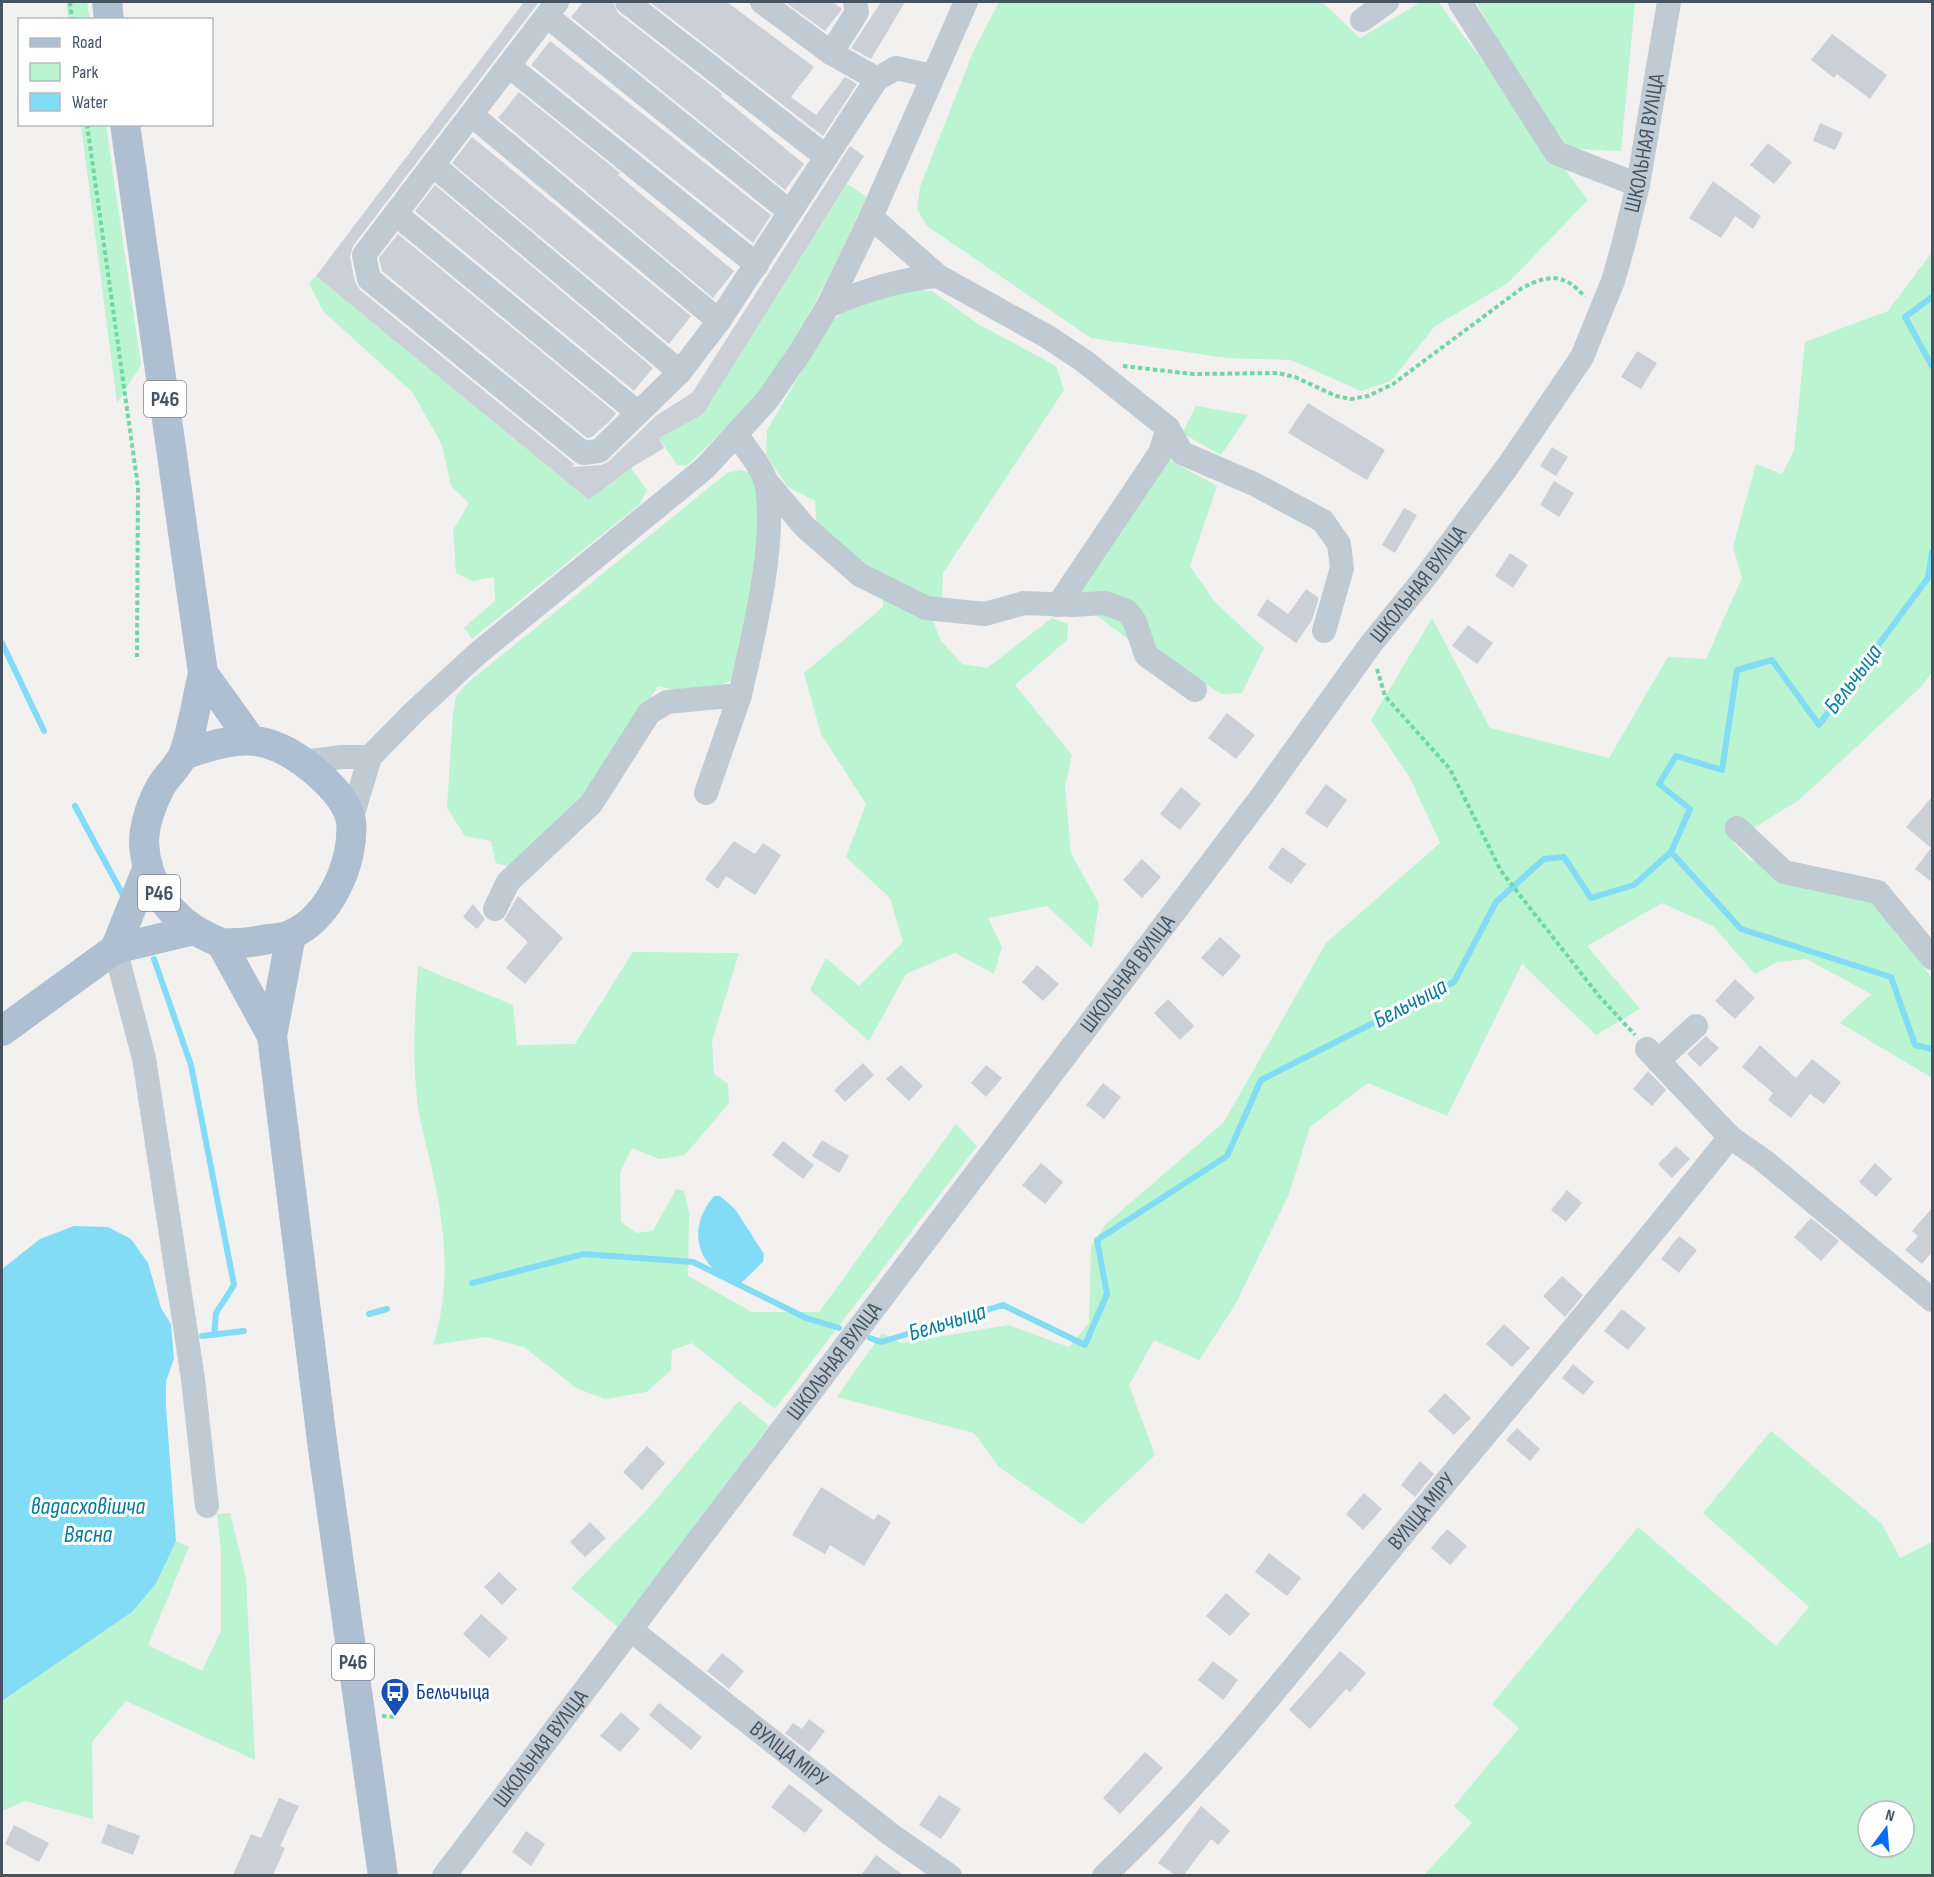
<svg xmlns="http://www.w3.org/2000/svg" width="1934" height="1877" viewBox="0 0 1934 1877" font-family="'Sofia Sans Condensed',sans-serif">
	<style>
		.green { fill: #baf4d1; fill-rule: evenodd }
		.water { fill: #83dcf5 }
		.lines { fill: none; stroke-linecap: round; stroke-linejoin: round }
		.stream { stroke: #83dcf5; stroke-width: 6 }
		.building { fill: #cbcfd6 }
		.path { stroke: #6fd6a4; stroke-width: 4; stroke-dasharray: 4.5 3; stroke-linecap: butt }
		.minor { stroke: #bfcad3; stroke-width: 24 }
		.major { stroke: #adbfd1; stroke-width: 30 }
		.labels { text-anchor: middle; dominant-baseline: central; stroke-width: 6; stroke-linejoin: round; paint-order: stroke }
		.shield { fill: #fff; stroke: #7e8790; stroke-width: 1.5 }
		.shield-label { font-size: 21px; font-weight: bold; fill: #465360 }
		.street-label { font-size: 22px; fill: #465360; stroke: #fff }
		.transit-label { font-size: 22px; fill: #164399; stroke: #fff; text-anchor: start }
		.water-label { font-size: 24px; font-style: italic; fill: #037c9f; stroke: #fff }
	</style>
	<rect width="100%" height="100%" fill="#f3f0f0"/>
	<!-- green -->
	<path class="green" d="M66 2H87L90 19H68Z
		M999 2H1322L1360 38 1421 2H1438L1588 200 1508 283 1435 326 1391 381 1361 391 1291 360 1227 358 1091 338 927 226 917 209 920 187 973 52Z
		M1476 2H1635L1621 151 1560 148Z
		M81 125H106L141 365 117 403Z
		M847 184 867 197C835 262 805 332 760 390 738 418 712 442 686 466L677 465 659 438 703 413Z
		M1932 252V672L1922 686 1799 800 1732 841 1750 860 1873 902 1932 978V1078L1840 1023 1871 994 1806 959 1777 962 1755 974 1713 926 1662 903 1587 946 1640 1009 1596 1035 1522 964 1447 1116 1368 1083 1310 1127 1289 1194 1235 1305 1199 1360 1154 1340 1129 1385 1155 1455 1082 1524 999 1467 974 1433 837 1397 882 1333 901 1343 1008 1325 1069 1347 1089 1323 1091 1246 1106 1224 1224 1122 1326 943 1440 843 1410 778 1371 720 1432 618 1490 728 1609 758 1668 657 1706 659 1742 578 1733 547 1756 464 1782 474 1794 451 1805 342 1888 311Z
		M316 276 589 500 631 468 647 490 640 504 472 639 464 628 495 601 494 577 472 581 456 573 453 530 469 503 451 486 442 445 413 393 323 311 309 283Z
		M906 289 932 291 978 324 1056 366 1064 390 943 573 942 599 931 616 941 641 962 664 987 668 1052 618 1068 624 1067 640 1015 685 1072 755 1065 787 1071 853 1099 904 1092 948 1047 906 988 918 1002 947 994 974 955 953 906 974 869 1041 810 990 826 958 859 986 903 942 890 898 846 857 866 804 821 734 804 673 883 607 881 579 817 529 815 501 788 487 766 455 767 430 831 322 857 301Z
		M1196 406 1248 415 1221 455 1182 433Z
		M1164 457 1217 486 1190 566 1215 602 1264 648 1242 693 1222 694 1128 639 1070 595Z
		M740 470 752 473 763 520 745 625 732 680C701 694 691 694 658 686L588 797 513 868 496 863 491 841 465 836 447 808 453 714 456 697 465 685 727 473Z
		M633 952 739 953 712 1041 714 1074 728 1084 729 1103 685 1155 659 1159 632 1148 620 1172 621 1222 636 1233 653 1231 676 1189 684 1191 689 1213 688 1276 752 1312H819L956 1124 977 1146 775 1409 692 1343 672 1350 671 1370 647 1392 605 1399 576 1388 524 1347 486 1337 433 1345C452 1284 445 1226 431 1165 426 1143 419 1120 417 1098 412 1054 415 1010 418 966L513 1005 517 1045 575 1044Z
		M739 1401 769 1426 619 1628 571 1588 646 1511Z
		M1771 1431 1882 1524 1900 1558 1932 1542V1875H1424L1472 1823 1454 1806 1519 1728 1492 1704 1638 1527 1776 1646 1809 1607 1703 1513ZM1868 1811H1904V1847H1868Z
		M230 1513 246 1578 255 1760 126 1701 92 1742 93 1819 25 1801 2 1811V1701L132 1612 156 1584 176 1541 189 1547 148 1645 202 1671 221 1631V1551L217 1514Z"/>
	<!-- water -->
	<path class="water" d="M714 1196H720L735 1209 764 1254 763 1262 738 1286C699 1268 684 1232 714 1196Z
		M74 1226 108 1227 131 1239 148 1263 161 1308 171 1324 174 1359 166 1381V1407L176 1541 156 1584 132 1612 2 1701V1269L40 1239Z"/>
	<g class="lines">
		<!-- stream -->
		<path class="stream" d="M1932 297 1905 317 1932 366
			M2 643 44 731
			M75 806 124 897
			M1671 852 1741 929 1891 977 1915 1045 1932 1049
			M154 959 191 1065 234 1285 216 1313 214 1335
			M472 1283 584 1254 693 1262 806 1318 839 1328
			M369 1314 387 1309
			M202 1336 244 1331
			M870 1338 881 1342 1003 1305 1085 1345 1107 1294 1097 1240 1227 1156 1261 1080 1454 982 1496 902 1544 859 1564 857 1591 898 1634 885 1671 852 1690 809 1659 784 1676 756 1722 770 1737 670 1772 660 1819 725 1928 578 1932 552"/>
	</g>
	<!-- building -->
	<path class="building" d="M524 2H539L353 246 350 257 355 282 360 290 574 464 572 467 601 465 608 462 657 415 692 393 850 146 864 156 703 414 659 438 664 448 631 468 589 500 316 276Z
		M583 2H613L618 13 722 94 721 96 804 164 785 190 571 17Z
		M650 2H727L814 67 791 97 816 115 845 77 857 84 823 136Z
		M785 2H833L842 9 825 31Z
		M881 2H905L871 59 851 48Z
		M1832 34 1887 75 1870 99 1837 74 1834 78 1811 60Z
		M550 41 771 215 753 243 531 65Z
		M519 92 620 173 618 175 734 271 713 298 498 118Z
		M1820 123 1843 133 1835 150 1813 141Z
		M472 137 691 316 669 344 452 163Z
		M1768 143 1792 162 1774 184 1750 165Z
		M1713 181 1761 216 1753 229 1735 216 1721 238 1689 218Z
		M435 185 653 368 634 391 415 211Z
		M398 234 616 413 611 420 592 437 587 438 382 271 379 258Z
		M1637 351 1657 363 1641 389 1621 377Z
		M1308 403 1385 450 1367 480 1288 433Z
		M1552 447 1568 457 1556 476 1540 466Z
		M1554 481 1574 493 1559 517 1540 505Z
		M1404 508 1417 515 1395 553 1382 545Z
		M1510 553 1528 565 1513 588 1495 576Z
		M1306 589 1319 598 1312 620 1296 643 1257 615 1267 599 1288 614Z
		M1468 625 1493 643 1477 664 1452 646Z
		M1227 713 1255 735 1236 759 1208 738Z
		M1326 784 1347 800 1327 828 1305 813Z
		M1181 787 1201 804 1180 830 1160 814Z
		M1932 797V882L1915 869 1931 848 1906 827Z
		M734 841 755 854 763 843 781 855 755 895 726 876 718 889 705 879Z
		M1282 847 1306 864 1291 884 1268 868Z
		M1142 859 1161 877 1142 898 1123 880Z
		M518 896 563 938 525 984 506 968 528 942 504 920Z
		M473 904 485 919 477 929 463 917Z
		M1220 937 1241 956 1223 977 1201 958Z
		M1037 965 1059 984 1043 1001 1022 982Z
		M1735 979 1755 998 1735 1019 1715 1001Z
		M1168 999 1194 1026 1180 1040 1154 1013Z
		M1706 1036 1719 1048 1700 1067 1687 1054Z
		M1760 1045 1796 1078 1812 1059 1841 1082 1824 1104 1810 1094 1791 1118 1768 1100 1773 1093 1742 1067Z
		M863 1063 874 1075 845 1102 834 1090Z
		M901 1065 923 1086 909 1101 886 1079Z
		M986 1065 1002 1078 986 1097 971 1083Z
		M1648 1071 1666 1090 1652 1106 1633 1089Z
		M1103 1083 1121 1097 1104 1119 1086 1105Z
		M822 1140 849 1156 839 1173 812 1156Z
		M783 1141 814 1165 803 1179 772 1155Z
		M1676 1146 1690 1159 1672 1178 1658 1164Z
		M1041 1163 1063 1182 1045 1204 1022 1185Z
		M1875 1163 1892 1179 1876 1197 1859 1182Z
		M1567 1190 1582 1203 1566 1222 1551 1210Z
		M1932 1208V1252L1922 1264 1905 1250 1918 1236 1912 1231Z
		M1811 1218 1839 1241 1821 1261 1794 1237Z
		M1679 1236 1697 1250 1679 1273 1661 1259Z
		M1562 1276 1583 1295 1565 1317 1543 1296Z
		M1622 1309 1646 1328 1628 1350 1604 1331Z
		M1504 1324 1530 1348 1512 1367 1486 1344Z
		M1573 1364 1594 1382 1583 1395 1562 1378Z
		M1445 1393 1471 1418 1454 1435 1428 1411Z
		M1517 1428 1540 1449 1530 1461 1506 1440Z
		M647 1446 665 1463 642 1490 623 1472Z
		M1420 1461 1434 1474 1415 1497 1401 1485Z
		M821 1487 874 1520 878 1514 891 1522 864 1566 830 1545 825 1554 792 1535Z
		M1364 1493 1382 1509 1363 1530 1346 1514Z
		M590 1522 606 1538 585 1557 570 1542Z
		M1447 1529 1467 1546 1450 1565 1431 1548Z
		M1269 1553 1301 1578 1287 1596 1255 1572Z
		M499 1572 517 1589 502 1605 484 1587Z
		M1226 1593 1250 1614 1230 1636 1206 1616Z
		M481 1614 508 1638 489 1658 463 1634Z
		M1340 1651 1366 1673 1350 1692 1346 1689 1310 1729 1289 1710Z
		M722 1653 744 1671 729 1689 707 1671Z
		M1213 1661 1238 1680 1223 1700 1198 1680Z
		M659 1703 702 1737 691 1750 649 1715Z
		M621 1712 640 1729 620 1752 600 1736Z
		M809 1719 825 1731 809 1752 785 1733 793 1723 802 1729Z
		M1145 1752 1163 1768 1120 1814 1103 1798Z
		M789 1784 823 1810 805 1833 771 1807Z
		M939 1795 961 1809 941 1839 919 1825Z
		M279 1798 299 1806 280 1846 285 1848 273 1875H233L251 1834 261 1838Z
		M1201 1806 1230 1831 1218 1845 1211 1839 1184 1875H1175L1158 1863Z
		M108 1824 140 1836 133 1855 101 1843Z
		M14 1825 49 1843 39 1862 5 1844Z
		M526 1831 545 1844 531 1866 512 1852Z
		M876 1855 903 1875H861Z"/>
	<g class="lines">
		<!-- path -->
		<path class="path" d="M70 2 72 20
			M87 124 138 487 137 657
			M1123 366 1193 374 1278 373 1295 377 1336 396 1351 399 1368 396 1393 384 1522 288C1549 274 1564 273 1585 297
			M1377 669 1385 696 1450 769 1501 871 1599 996 1635 1035
			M382 1716 395 1717"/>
		<!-- minor -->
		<g class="minor">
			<path d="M557 2 364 255 369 279 583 453 599 451 680 372 719 321 877 79"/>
			<path d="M627 2 825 156"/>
			<path d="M762 2 831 53 877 79 896 68 932 76"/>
			<path d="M1460 2 1556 153 1638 185"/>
			<path d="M547 16 790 212"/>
			<path d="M1362 20 1387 2"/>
			<path d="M831 53 857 12 855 2"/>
			<path d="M509 66 757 265"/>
			<path d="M473 116 719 321"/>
			<path d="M434 166 680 372"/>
			<path d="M397 215 637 412"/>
			<path d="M871 217 938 276 1048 337 1084 361 1168 428 1160 453 1058 605"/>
			<path d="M828 306C863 291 899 279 938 276"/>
			<path d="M1168 428 1182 453 1254 484 1323 521 1339 544 1342 568 1324 631"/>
			<path d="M765 480 805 527 860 575 926 608 985 614 1024 603 1073 605 1105 603 1127 611 1135 622 1146 655 1195 690"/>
			<path d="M303 762 342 757H370"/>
			<path d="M706 793 740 695"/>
			<path d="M351 820 370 757 413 713 477 654 705 468 768 399 801 351 828 306 871 217 966 2"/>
			<path d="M1737 828 1784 872 1878 892 1932 958"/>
			<path d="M495 909 508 882 591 804 649 713 667 702 740 695C753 637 778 538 766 482 762 467 746 449 737 435"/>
			<path d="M115 949 144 1058 193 1379 207 1506"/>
			<path d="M1647 1049 1730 1137 1763 1160 1932 1300"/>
			<path d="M1658 1061 1696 1026"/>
			<path id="s1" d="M631 1630 890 1834 950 1876"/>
			<path id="s2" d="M444 1876 1262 796 1371 644 1423 580 1508 466 1582 357 1613 281 1623 246 1638 185 1669 2"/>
			<path id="s3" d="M1104 1876C1211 1776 1300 1659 1393 1546 1505 1410 1620 1275 1730 1137"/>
		</g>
		<!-- major -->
		<path class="major" d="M107 2 109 20
			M125 124 203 673C197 699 193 728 184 753 180 765 167 775 161 786 152 802 144 824 144 843 146 883 170 919 206 936 211 938 217 942 223 943 237 944 254 942 268 939 275 938 284 938 290 935 329 919 355 862 351 821 348 801 326 780 311 768 266 731 234 736 184 755
			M203 673 251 740
			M291 935 272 1036 323 1449 383 1876
			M221 943 272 1036
			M115 949 148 867
			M2 1031 115 949 194 930"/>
	</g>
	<!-- icons -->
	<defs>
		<g id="bus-pin" transform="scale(1.5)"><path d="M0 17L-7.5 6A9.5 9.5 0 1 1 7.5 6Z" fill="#1a4fb4" stroke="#fff"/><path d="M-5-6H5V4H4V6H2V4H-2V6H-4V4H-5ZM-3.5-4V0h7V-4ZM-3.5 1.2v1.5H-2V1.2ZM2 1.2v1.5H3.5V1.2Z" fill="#fff"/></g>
	</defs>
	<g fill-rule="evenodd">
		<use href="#bus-pin" x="395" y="1692"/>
	</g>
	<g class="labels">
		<!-- shield labels -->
		<g class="shield">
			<rect x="144" y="381" width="42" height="36" rx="4.5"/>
			<rect x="138" y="875" width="42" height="36" rx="4.5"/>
			<rect x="332" y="1644" width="42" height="36" rx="4.5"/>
		</g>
		<g class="shield-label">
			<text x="165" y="399">Р46</text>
			<text x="159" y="893">Р46</text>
			<text x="353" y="1662">Р46</text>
		</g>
		<!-- street labels -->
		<g class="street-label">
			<text stroke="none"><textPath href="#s2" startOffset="2122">ШКОЛЬНАЯ ВУЛІЦА</textPath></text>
			<text stroke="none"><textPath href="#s2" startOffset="1618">ШКОЛЬНАЯ ВУЛІЦА</textPath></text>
			<text stroke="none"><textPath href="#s2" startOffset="1132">ШКОЛЬНАЯ ВУЛІЦА</textPath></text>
			<text stroke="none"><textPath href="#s2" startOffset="646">ШКОЛЬНАЯ ВУЛІЦА</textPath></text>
			<text stroke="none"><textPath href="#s3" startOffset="484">ВУЛІЦА МІРУ</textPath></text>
			<text stroke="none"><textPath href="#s2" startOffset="160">ШКОЛЬНАЯ ВУЛІЦА</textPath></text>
			<text stroke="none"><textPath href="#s1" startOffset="201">ВУЛІЦА МІРУ</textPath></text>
		</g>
		<!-- transit labels -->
		<g class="transit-label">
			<text x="416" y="1692">Бельчыца</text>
		</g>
		<!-- water labels -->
		<g class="water-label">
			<text transform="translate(1853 679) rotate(-53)">Бельчыца</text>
			<text transform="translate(1410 1003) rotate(-28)">Бельчыца</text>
			<text transform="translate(947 1322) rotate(-17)">Бельчыца</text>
			<text x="88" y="1506">вадасховішча<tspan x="88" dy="28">Вясна</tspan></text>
		</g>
	</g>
	<!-- border -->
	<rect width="1934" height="1877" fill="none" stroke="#465360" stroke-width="6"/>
	<!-- legend -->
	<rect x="18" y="18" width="195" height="108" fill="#ffffff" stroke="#b5babf" stroke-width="1.5"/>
	<rect x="30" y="38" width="30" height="9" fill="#adbfd1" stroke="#b5babf" stroke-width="1.5"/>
	<text x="72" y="48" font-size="18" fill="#465360">Road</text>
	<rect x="30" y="63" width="30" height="18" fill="#baf4d1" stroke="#b5babf" stroke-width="1.5"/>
	<text x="72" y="78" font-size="18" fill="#465360">Park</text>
	<rect x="30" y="93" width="30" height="18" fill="#83dcf5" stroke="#b5babf" stroke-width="1.5"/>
	<text x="72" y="108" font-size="18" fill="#465360">Water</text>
	<!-- north arrow -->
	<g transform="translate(1886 1829) rotate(16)"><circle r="28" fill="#ffffff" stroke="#b5babf" stroke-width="1.5"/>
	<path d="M0-4.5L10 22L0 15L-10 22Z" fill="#076cf6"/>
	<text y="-9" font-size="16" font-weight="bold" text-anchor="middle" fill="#465360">N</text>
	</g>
</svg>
